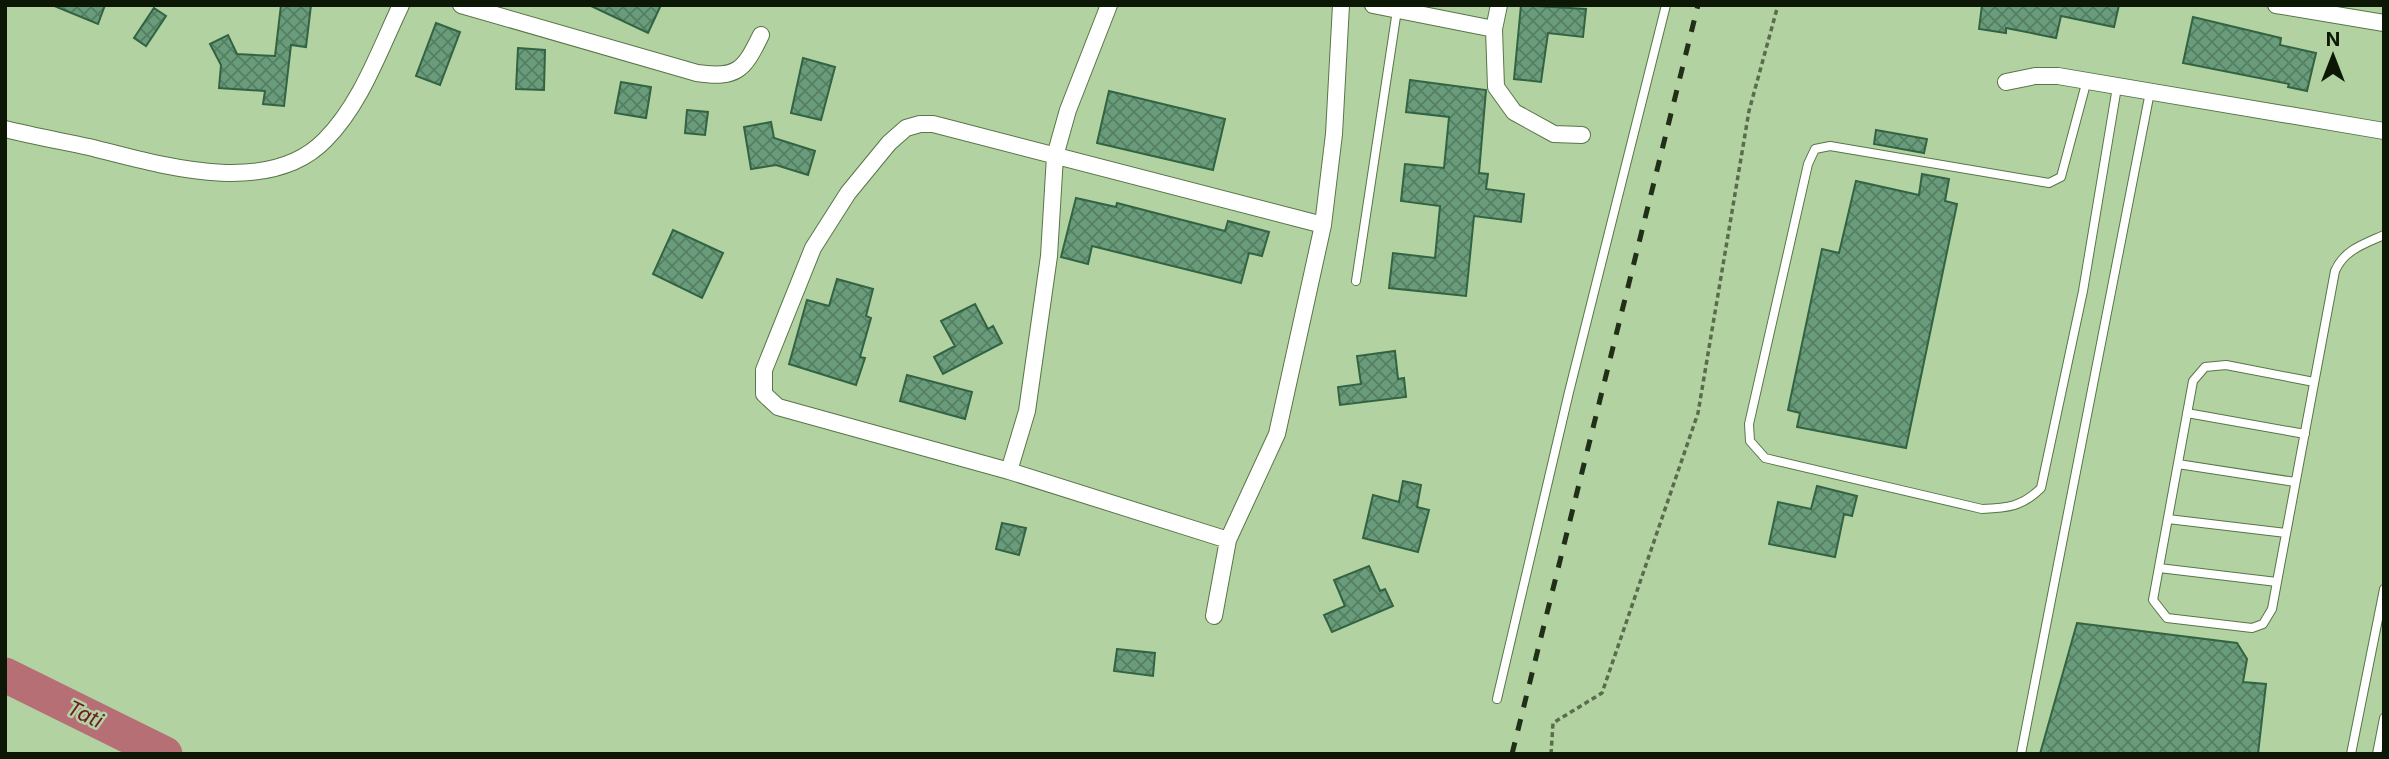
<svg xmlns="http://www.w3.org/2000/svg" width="2389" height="759" viewBox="0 0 2389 759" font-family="Inter,sans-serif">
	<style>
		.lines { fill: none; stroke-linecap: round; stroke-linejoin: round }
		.river { stroke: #b56f75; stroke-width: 35 }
		.building { fill: url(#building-cross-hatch); stroke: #326444; stroke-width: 2 }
		.service-casing { stroke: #597548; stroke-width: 10 }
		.minor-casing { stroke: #597548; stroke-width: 18 }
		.path { stroke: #596d4d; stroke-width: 3.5; stroke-dasharray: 5 3.5; stroke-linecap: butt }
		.service { stroke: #fff; stroke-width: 8 }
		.minor { stroke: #fff; stroke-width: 16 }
		.rail { stroke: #212e18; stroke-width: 5; stroke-dasharray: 12 12; stroke-linecap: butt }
		.labels { text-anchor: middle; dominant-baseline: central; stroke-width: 5; stroke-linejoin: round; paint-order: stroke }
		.water-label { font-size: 21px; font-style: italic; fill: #6e1829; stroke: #b2d2a1 }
	</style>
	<defs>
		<pattern id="building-cross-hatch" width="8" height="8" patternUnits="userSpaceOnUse" patternTransform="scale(1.75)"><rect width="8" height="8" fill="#699c7a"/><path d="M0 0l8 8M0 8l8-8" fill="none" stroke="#557e62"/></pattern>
	</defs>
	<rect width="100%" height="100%" fill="#b2d2a1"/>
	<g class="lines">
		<!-- river -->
		<path class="river" d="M5 675 165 754"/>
	</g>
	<!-- building -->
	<path class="building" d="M52 5H105L98 24Z
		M281 5H311L306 47 291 45 284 106 263 104 265 91 219 88 221 65 210 44 228 35 237 54 275 56Z
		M589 5H661L648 33Z
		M1521 5 1586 9 1583 37 1548 33 1541 82 1514 79Z
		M1982 5H2119L2114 27 2061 16 2056 38 2006 28V33L1979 29Z
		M154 8 166 16 146 46 134 38Z
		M2193 17 2281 38 2280 45 2316 53 2307 91 2288 87 2289 84 2183 63Z
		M436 23 460 32 440 85 416 76Z
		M518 48 545 50 544 90 516 89Z
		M803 58 835 67 821 120 791 113Z
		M1410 80 1486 90 1479 173 1488 174 1486 189 1524 194 1521 222 1474 216 1466 296 1389 288 1393 253 1435 258 1440 206 1401 201 1405 164 1444 168 1449 117 1406 112Z
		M621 82 651 87 646 118 615 113Z
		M1109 91 1225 119 1213 170 1097 143Z
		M687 110 708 112 705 135 685 133Z
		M771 122 774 138 815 151 808 175 776 165 751 169 744 127Z
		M1876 130 1927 139 1924 153 1874 144Z
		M1922 174 1949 179 1945 201 1957 204 1906 448 1797 427 1800 413 1788 410 1822 249 1839 253 1856 181 1919 195Z
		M1076 198 1116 207 1117 203 1225 231 1228 221 1269 232 1262 256 1249 253 1241 283 1092 246 1088 264 1061 257Z
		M673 230 723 253 702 298 653 274Z
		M837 279 873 289 866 316 871 318 860 357 865 358 856 385 789 364 807 300 829 306Z
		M975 304 988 329 993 326 1002 343 943 374 934 357 955 346 941 321Z
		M1395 351 1398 379 1404 378 1406 397 1340 405 1338 387 1361 384 1357 356Z
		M907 375 972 392 965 419 900 401Z
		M1403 481 1421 485 1417 507 1429 510 1418 552 1363 538 1373 495 1399 502Z
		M1817 486 1857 496 1852 516 1844 514 1835 557 1769 544 1778 502 1811 509Z
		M1002 523 1026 528 1019 555 996 549Z
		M1369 566 1380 591 1385 589 1393 606 1332 632 1324 615 1345 606 1334 580Z
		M2077 623 2237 643 2247 659 2243 682 2266 684 2258 754H2040Z
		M1117 649 1155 653 1153 676 1114 671Z"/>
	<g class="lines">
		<!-- service casing -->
		<g class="service-casing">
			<path id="service" d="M2087 80 2061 177 2049 183 1830 146 1815 149 1808 164 1749 424 1750 441 1765 458 1982 509C2007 508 2022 507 2041 488L2083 291 2117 87
				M1356 281 1397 10
				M2314 382 2226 365 2205 367 2193 381 2153 600 2167 618 2252 628 2263 624 2272 609 2277 582 2335 271C2344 250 2364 244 2384 235
				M2187 413 2305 434
				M2178 464 2295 482
				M2168 519 2286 533
				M2159 568 2277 582
				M1497 699 1569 392 1666 5
				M2021 754 2150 92
				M2351 754 2384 589
				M2377 754 2384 718"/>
		</g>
		<!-- minor casing -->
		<g class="minor-casing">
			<path id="minor" d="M461 5 697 73C737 79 744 70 761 35
				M1373 5 1494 29
				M1499 5 1494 29 1496 87 1514 112 1554 134 1582 135
				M2276 5 2384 23
				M2006 82 2035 76H2058L2384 131
				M5 129C33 136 61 141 89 147 157 164 268 199 325 140 361 104 379 51 401 5
				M1009 471 1027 411 1049 256 1055 156 1068 110 1109 5
				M1228 540 1009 471 778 407 764 394V370L813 248 848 193 889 143 906 128 920 124H933L1323 225
				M1214 616 1228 540 1277 434 1323 225 1334 134 1341 5"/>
		</g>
		<!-- path -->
		<path class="path" d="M1551 754 1553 723 1602 693 1698 413 1749 111 1778 5"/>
		<!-- service -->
		<use href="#service" class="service"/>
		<!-- minor -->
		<use href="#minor" class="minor"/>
		<!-- rail -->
		<path class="rail" d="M1512 754 1698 5"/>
	</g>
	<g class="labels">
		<!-- water labels -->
		<g class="water-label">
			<text transform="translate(85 714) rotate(26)">Tati</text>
		</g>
	</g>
	<!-- border -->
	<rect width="2389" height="759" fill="none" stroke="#0c1705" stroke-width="14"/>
	<!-- north arrow -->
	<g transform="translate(2333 56)" stroke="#b2d2a1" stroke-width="5" paint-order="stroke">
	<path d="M0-5L12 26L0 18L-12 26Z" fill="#0c1705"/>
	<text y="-10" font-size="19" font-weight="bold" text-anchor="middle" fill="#0c1705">N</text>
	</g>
</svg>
